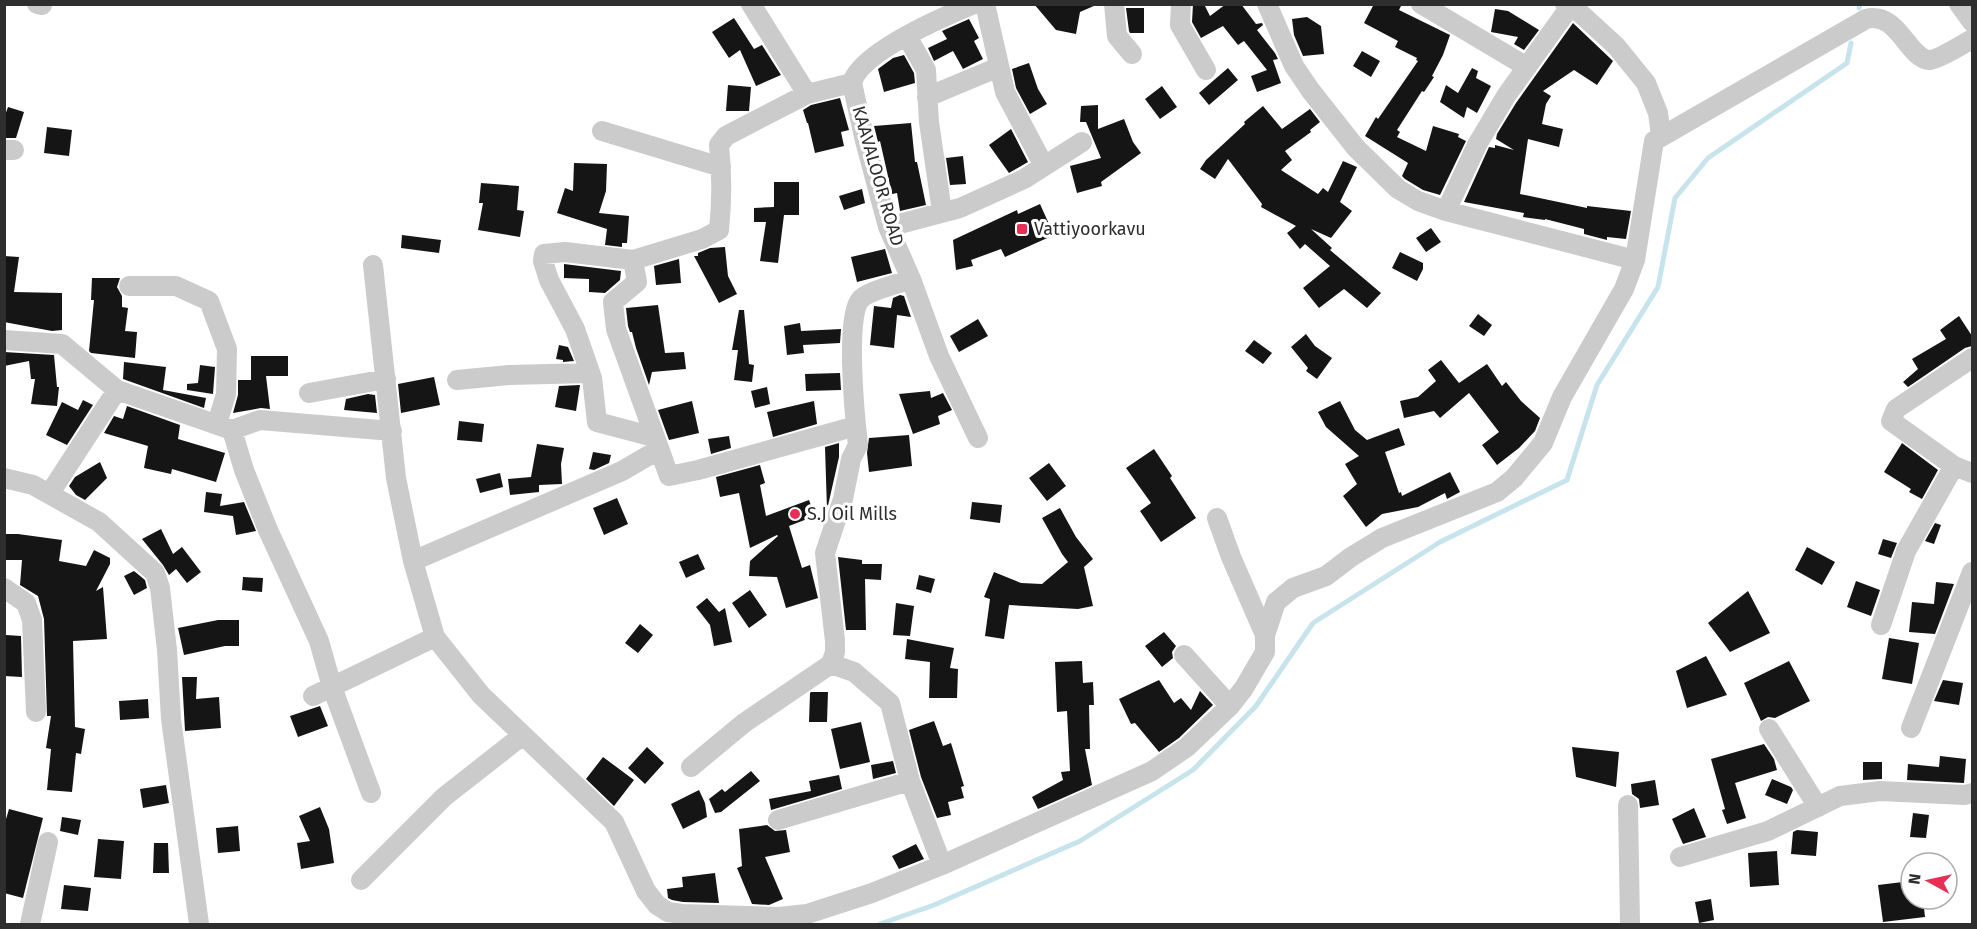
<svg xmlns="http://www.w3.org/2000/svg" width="1977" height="929" viewBox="0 0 1977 929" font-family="'Fira Sans',sans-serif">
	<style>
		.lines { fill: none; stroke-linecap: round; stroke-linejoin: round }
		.stream { stroke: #c7e3ec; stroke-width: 5 }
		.building { fill: #151515 }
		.minor { stroke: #cbcbcb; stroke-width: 20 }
		.poi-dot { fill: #e72e55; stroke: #fff; stroke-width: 2 }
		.labels { text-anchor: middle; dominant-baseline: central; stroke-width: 6; stroke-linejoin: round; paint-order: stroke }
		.street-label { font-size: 18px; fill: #2e2e2e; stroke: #fff }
		.poi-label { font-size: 18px; fill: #2e2e2e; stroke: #fff; text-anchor: start }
	</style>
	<rect width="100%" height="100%" fill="#fff"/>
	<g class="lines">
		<!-- stream -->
		<path class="stream" d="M1859 8 1860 4
			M880 924 934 905 1080 841 1193 770 1256 706 1313 623 1440 542 1567 480 1597 385 1658 287 1675 198 1708 158 1847 63 1851 43"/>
	</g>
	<!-- building -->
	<path class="building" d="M1034 4H1096V5L1080 12 1076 34 1056 30Z
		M1193 4H1204L1210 16 1226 4H1241L1256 24 1262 23 1263 25 1257 30 1275 53 1278 59 1273 60 1281 83 1257 92 1251 76 1267 70 1244 41 1238 45 1223 26 1201 38 1192 22Z
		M1374 4H1402L1399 10 1450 35 1443 55 1432 76 1434 77 1424 92 1422 91 1397 130 1400 132 1397 137 1426 151 1433 126 1459 134 1458 137 1466 141 1440 195 1423 190 1405 179 1402 176 1408 163 1365 136 1376 117 1378 119 1418 61 1416 60 1417 58 1395 47 1398 41 1364 23Z
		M1126 8H1144V33H1130L1129 31Z
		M1495 9 1508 11 1539 30 1524 50 1514 44 1518 37 1491 32Z
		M1307 17 1321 26 1324 54 1303 56 1294 35 1292 19Z
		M734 18 754 49 762 45 781 75 756 86 740 50 729 58 712 32Z
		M969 19 979 38 974 41 983 59 963 69 953 51 934 61 928 48 947 39 942 31Z
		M1573 23 1613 61 1597 85 1574 70 1543 91 1551 96 1546 104 1542 124 1563 129 1559 147 1528 139 1520 194 1587 208V206L1631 211 1626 239 1607 237V240L1584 234V229L1545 219V220L1523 217 1524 213 1464 202 1489 147 1495 148V145L1514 150 1496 139 1497 134 1516 103Z
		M1362 51 1380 61 1371 77 1353 66Z
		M904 55 914 73 915 83 884 92 878 69 893 58Z
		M1029 63 1038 89 1047 104 1030 114 1016 88 1012 69Z
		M1228 68 1238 80 1209 105 1199 93Z
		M1472 68 1478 71 1476 78 1491 86 1477 113 1467 107 1464 118 1440 102 1446 85 1458 93Z
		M728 85 751 87 749 111H726Z
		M1162 86 1177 107 1160 119 1145 99Z
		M840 98 849 130 841 132 844 146 815 153 808 123H807L803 110 811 105Z
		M1098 105V129L1124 119 1133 142 1141 153 1101 182 1102 186 1077 193 1070 166 1101 158 1086 122H1080L1081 106Z
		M1263 106 1282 129 1310 109 1320 122 1310 130 1311 132 1285 151 1292 160 1281 170 1318 194 1323 188 1328 192 1343 161 1357 167 1340 202 1352 211 1331 238 1311 229 1332 248 1330 250 1381 293 1367 308 1344 289 1319 308 1303 288 1330 266 1305 244 1300 249 1287 233 1296 226 1261 207 1262 204 1228 159 1215 179 1200 169 1206 160 1245 124 1244 122Z
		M8 107 24 112 16 138H4V118Z
		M911 123 915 162H917L926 205 900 211 897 193 892 194 880 141 878 142 874 126Z
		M47 127 72 130 69 156 44 153Z
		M1011 129 1028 162 1009 173 989 145Z
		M963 156 966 184 950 185 946 158Z
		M574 163 607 164 606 191 599 213 629 216 627 243H622V247L605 245 607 229 557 213 565 188 573 191Z
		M774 182H799V215H784L778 263 760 261 766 222H754V208L774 207Z
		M481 183 519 186 517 210 524 211 520 237 478 230 483 203H479Z
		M862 189 865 203 844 210 839 196Z
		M1040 204 1054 235 1005 257 1001 249 971 260 973 266 956 270 953 240 1017 210 1018 214Z
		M1431 228 1441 242 1426 252 1416 238Z
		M402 235 441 240 439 253 401 248Z
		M725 247 728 276 737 294 719 303 694 256H698V253L710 248Z
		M885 249 892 273 857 282 851 257Z
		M1400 252 1423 263V269L1417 281 1392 268Z
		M4 256 19 257 14 292 62 293V330L52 331 4 322Z
		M679 259 681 283 656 285 654 266Z
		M564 264 621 271 620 280 605 293 589 292V279L564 278Z
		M92 278H120L117 287 122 296V307L128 308 125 331 137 332 135 358 91 353 89 351 94 300H91Z
		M900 295 904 296 911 317 897 315 894 348 870 345 874 306 891 308 893 298Z
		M658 305 665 353 684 352 686 369 652 372 649 385 636 348 632 332H630L628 326 626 308Z
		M739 310H744L749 364 754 365 752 382 734 380 738 350H732Z
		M1478 314 1492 325 1484 336 1469 326Z
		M1959 316 1972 336V346L1965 348 1908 387 1903 382 1918 369 1912 359 1946 339 1940 330Z
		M978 319 988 336 959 352 950 336Z
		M800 323 801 331 841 329 840 343 803 345 804 353 787 355 784 326Z
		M1306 334 1315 346 1332 358 1317 379 1306 371 1308 368 1291 347Z
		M1254 340 1272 353 1263 364 1245 351Z
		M559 345 568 347 574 361 563 362V360L556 359Z
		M4 352 54 355 57 387H59L57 406 31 404 35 379H31L29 361 4 366Z
		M251 356H288V376H266L270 409 261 408 233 413 238 395V380H251Z
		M1441 360 1459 383 1487 364 1502 386 1506 382 1521 401 1540 418 1535 431 1519 448 1497 465 1482 445 1499 432 1469 393 1440 418 1434 411 1404 418 1400 401 1418 397 1436 381 1428 370Z
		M124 362 166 367 163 390 206 398 204 408 123 379Z
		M200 365 215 367 213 394 187 390V384L198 383Z
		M840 373 841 390 806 391 805 374Z
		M434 377 440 405 401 413 398 384Z
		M580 385 576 411 555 407 559 386Z
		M767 387 770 404 755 408 751 391Z
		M930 391 931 398 943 393 952 410 938 416 940 424 913 434 899 394Z
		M368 394 375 395 377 413 344 410 346 399Z
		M83 400 93 405 67 445 46 435 62 402 78 410Z
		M692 401 699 433 669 440 658 410Z
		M814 401 817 424 773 437 767 412Z
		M1340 401 1355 430 1367 440 1399 428 1405 445 1385 452 1399 493 1401 492 1402 496 1450 472 1460 492 1447 499 1445 493 1418 507 1382 514 1366 527 1343 496 1357 484 1345 464 1359 456 1326 427 1318 412Z
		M127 406 180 425 178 439 225 453 216 482 172 469 171 474 144 468 148 446 104 433 114 416 123 419Z
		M459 421 484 424 482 442 457 440Z
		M909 435 912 466 869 472 867 453 869 438Z
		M729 436 731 448 711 454 708 439Z
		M839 443V457L827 510 825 447Z
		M1902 443 1938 470 1922 499 1909 492 1911 489 1884 472Z
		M537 444 564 448 561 464 562 484 539 485V492L510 495 508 479 531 477Z
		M1154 449 1172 476 1170 478 1196 518 1161 542 1140 511 1151 503 1126 468Z
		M593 452 611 455 609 463 594 470 589 469Z
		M100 462 107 478 85 500 76 495 69 486 75 477Z
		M1049 463 1066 486 1047 501 1029 478Z
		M760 465 765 483 760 485 766 516 809 500 815 516 789 526 802 568 810 565 818 598 786 608 777 577 749 576 750 561 778 536 777 535 750 548 739 493 720 497 716 477Z
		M500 473 503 487 480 493 476 479Z
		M206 492 222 494 220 506 244 502 256 531 236 535 233 516 204 512Z
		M617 498 628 524 604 535 593 508Z
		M972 502 1002 505 1000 523 970 519Z
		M1060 508 1076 537 1093 559 1084 567 1093 606 1078 609 1009 605 1004 639 985 636 990 599 984 597 994 572 1021 583 1042 584 1068 562 1062 554 1042 518Z
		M1935 523 1941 525 1934 544 1925 541Z
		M161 529 173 554 182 547 201 572 187 583 176 569 169 575 163 565 142 539Z
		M4 534H18L62 540 59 561 86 566 94 550 110 558V564L96 591 103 587 107 639 73 641 75 727 85 729 81 754 76 753 72 792 47 790 51 749 46 748 51 716H47L44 619 38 596 20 585 22 560H4Z
		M1883 539 1897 543 1891 558 1878 554Z
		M1807 547 1835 562 1822 585 1795 570Z
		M698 554 705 569 686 578 679 562Z
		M838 557 862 560V564H882L881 580 865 579 866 630H846Z
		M134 571 145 580 147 588 134 595 124 576Z
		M919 575 935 579 931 593 916 589Z
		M243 577 263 578 262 592 242 590Z
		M1856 581 1880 590 1871 616 1847 607Z
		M1936 582 1954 584 1935 634 1909 632 1912 602 1934 604Z
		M750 590 767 615 749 628 732 603Z
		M1748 591 1770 633 1730 652 1708 623Z
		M707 598 719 612 725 608 732 642 714 646 710 625 696 607Z
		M896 603 914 606 910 636 893 635Z
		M218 620H239V646H225L184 655 178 628Z
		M640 624 653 635 638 653 625 643Z
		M1164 632 1176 646 1172 652 1173 658 1162 667 1145 646Z
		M6 635 21 636 22 677 4 676Z
		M1889 638 1919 643 1912 684 1882 679Z
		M907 639 954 648 950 668 958 669 957 698H929L930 662 905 659Z
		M1706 656 1727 695 1687 708 1676 671Z
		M1082 661 1083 683 1093 682 1094 705H1089L1090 749H1085L1092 785 1038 809 1032 797 1063 780 1061 772 1070 771 1067 711 1057 712 1055 662Z
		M1789 661 1810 701 1775 718 1768 717 1761 721 1744 683Z
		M182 677H197L196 699 219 697 221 728 185 731Z
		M1159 680 1174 703 1181 698 1191 710 1200 691 1213 705 1179 738 1159 752 1135 723 1131 724 1119 699Z
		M1943 680 1963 683 1959 705 1934 701Z
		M811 692H828L827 722H809L810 693Z
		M148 699 149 718 120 720 119 701Z
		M320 706 328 726 298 737 290 716Z
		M934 721 943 746 951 743 964 786 961 787 964 798 948 802 951 815 937 818 921 777 909 730Z
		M861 722 870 762 840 769 831 729Z
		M1764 744 1774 759 1777 770 1735 783 1746 818 1727 824 1722 810 1725 809 1711 759Z
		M647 747 664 763 645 784 628 768Z
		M1572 747 1619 752 1616 787 1576 777Z
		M1940 756 1966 759 1964 783 1907 780 1908 764 1939 767Z
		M603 757 634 780 614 806 586 779Z
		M893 761 896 773 873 779 871 765Z
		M1863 762H1882V779L1863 780Z
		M751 771 760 781 721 812 715 813 709 799 722 789 725 792Z
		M839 775 842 789 771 810 769 799 811 791 809 781Z
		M1772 779 1791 787 1793 790 1787 804 1765 795Z
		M1655 780 1659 805 1640 808 1639 799 1632 794 1631 784Z
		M166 785 169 803 143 808 140 789Z
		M699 790 705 803 707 817 683 829 671 804Z
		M320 807 329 829 334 863 301 869 297 843 310 841 299 816Z
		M1694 808 1706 837 1683 844 1672 819Z
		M9 809 43 818 23 898 4 893V826Z
		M1913 813 1929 815 1926 838 1910 837Z
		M62 817 81 820 78 835 60 831Z
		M767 825 775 831 786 830 790 852 765 857 783 899 769 905 752 904 737 868 742 866 739 829Z
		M238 826 240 851 218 853 216 828Z
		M1797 830 1818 832 1816 856 1791 854 1793 832Z
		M98 839 124 841 121 879 94 877Z
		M154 843H168L169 873H153Z
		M916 844 924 859 899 869 892 856Z
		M1777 851 1779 885 1750 887 1748 853Z
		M715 873 719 903 683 902 672 900 668 898 667 889 683 887 682 877Z
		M1911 881V899H1923L1925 917 1883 922 1878 885Z
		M64 885 91 888 88 911 61 909Z
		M1711 899 1714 920 1699 923 1695 902Z"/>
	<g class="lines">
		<!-- minor -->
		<path class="minor" d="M37 4 42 5
			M751 4 807 94
			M974 4C945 16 860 52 852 83L865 141 888 227 911 279 939 356 978 438
			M985 4 1005 92 1044 166
			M1114 4 1117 36 1132 54
			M1181 4 1180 25 1206 70
			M1267 4 1294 66 1311 91 1356 148 1398 189 1418 201 1446 211
			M1421 4 1527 67
			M1565 4 1580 13 1616 46 1646 83 1658 113 1661 136
			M1959 4 1972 22
			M1569 8 1506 96 1478 143 1446 211 1635 260
			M907 36 926 70 929 122 942 212
			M852 83 807 94 726 136 719 145C722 173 722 202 719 230L702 239 633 260 637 282 613 302 616 329 669 476 698 470 856 426
			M927 97 999 67
			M602 131 721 167
			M4 150H14
			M888 227 960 208 1024 179 1082 142
			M633 260 565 252 544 254 543 261 549 280 575 329 592 378 597 422 654 437
			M373 265 396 478 413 561 435 637 481 695 614 822 646 891 657 905 668 912 682 914 779 917 807 914 872 893 942 865 1152 771 1187 747 1230 706 1244 688 1265 652V635L1276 602 1293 588 1326 576 1351 557 1382 538 1497 492 1514 478 1543 443 1562 397 1624 289 1635 260 1654 141 1866 19C1898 10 1909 61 1930 60 1940 59 1963 44 1972 39
			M129 286H176L209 301 227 349 226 394 217 424
			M4 340 62 344 117 390 232 430 260 420 392 431
			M1972 358 1896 409 1891 421 1954 466 1972 473
			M457 380 509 375 590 373
			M309 393 386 379
			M232 430 244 470 268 530 319 641 332 687 371 793
			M4 478 33 485 99 522 155 573 160 588 167 650 171 719 199 924
			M50 493 117 390
			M1217 518 1231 557 1265 635
			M413 561 622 471 658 450
			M4 588 26 603 32 620 36 712
			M1881 625 1906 551 1954 466
			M1184 655 1230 706
			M831 664 854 672 890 703 910 781 942 865
			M313 696 435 637
			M1911 728 1972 572
			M1769 729 1818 807
			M691 767 744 723 831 664 835 652V641L825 553 843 499 851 459 858 445C855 419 845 317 860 300 867 291 899 284 911 279
			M1628 805 1630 924
			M778 820 910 781
			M1680 857 1768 831 1840 796 1880 791 1965 795 1972 793
			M361 880 444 797 523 735
			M30 924 48 842"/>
	</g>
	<!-- markers -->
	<g class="poi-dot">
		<rect x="1016" y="223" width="12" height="12" rx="3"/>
		<circle cx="795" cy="514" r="6"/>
	</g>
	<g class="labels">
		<!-- street labels -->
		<g class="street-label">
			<text transform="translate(878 176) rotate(74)">KAAVALOOR ROAD</text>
		</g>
		<!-- poi labels -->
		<g class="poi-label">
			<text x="1034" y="229">Vattiyoorkavu</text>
			<text x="807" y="514">S.J Oil Mills</text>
		</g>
	</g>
	<!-- border -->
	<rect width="1977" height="929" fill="none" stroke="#2e2e2e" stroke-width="12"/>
	<!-- north arrow -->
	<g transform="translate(1929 881) rotate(278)"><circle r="28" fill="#ffffff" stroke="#ababab" stroke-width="1.5"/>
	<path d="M0-4.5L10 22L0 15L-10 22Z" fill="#e72e55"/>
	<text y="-9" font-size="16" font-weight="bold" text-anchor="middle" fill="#2e2e2e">N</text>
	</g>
</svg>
